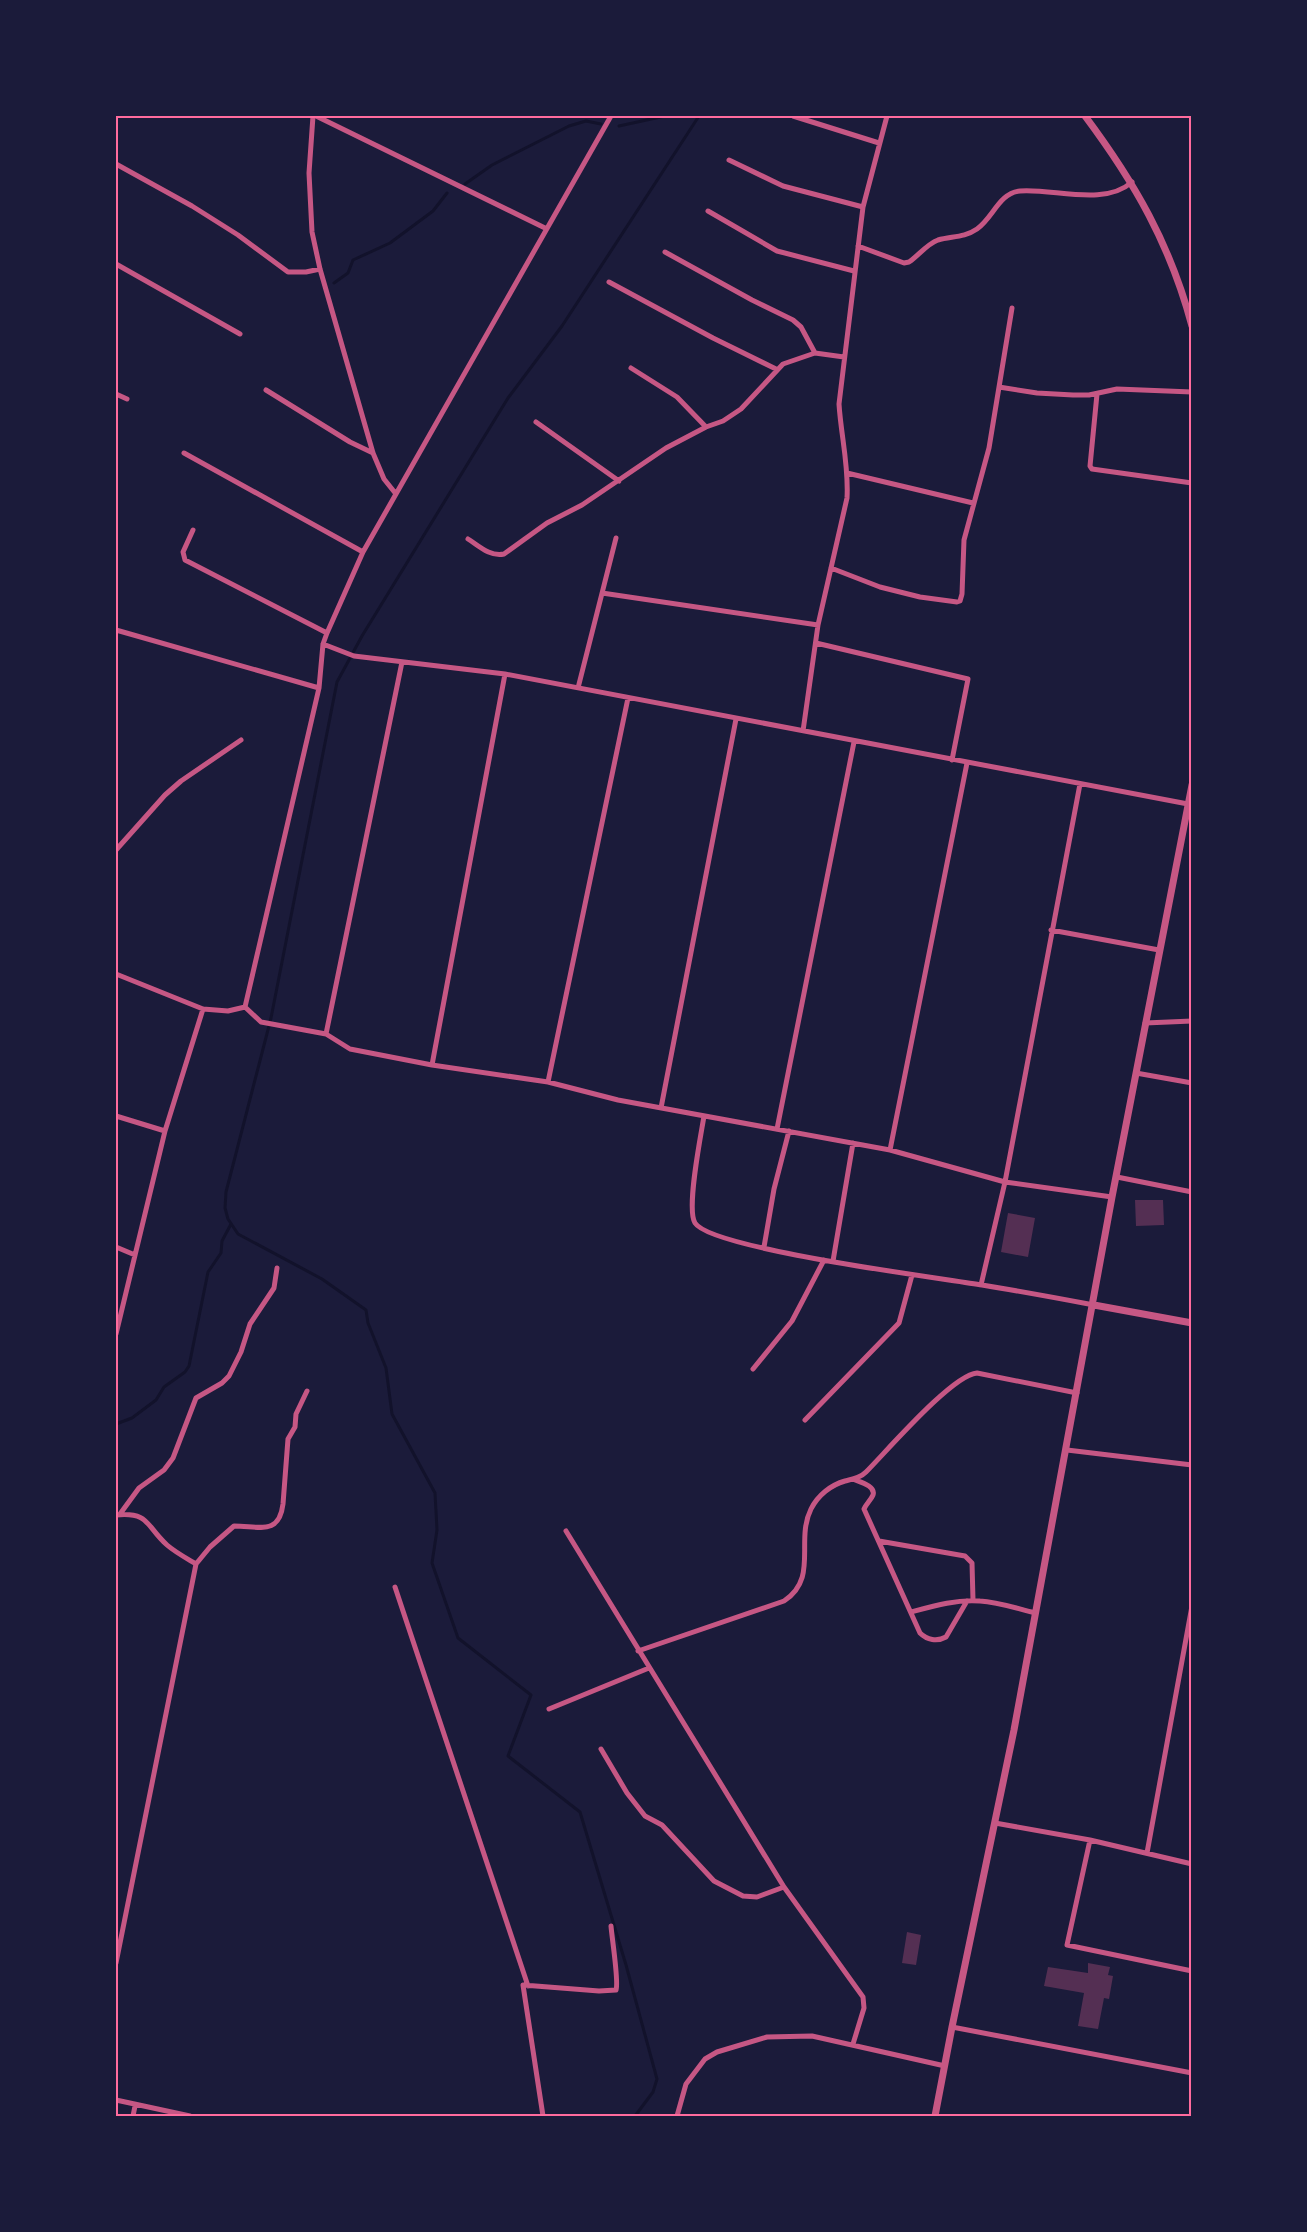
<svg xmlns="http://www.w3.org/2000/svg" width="1307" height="2232" viewBox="0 0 1307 2232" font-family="'Titillium Web',sans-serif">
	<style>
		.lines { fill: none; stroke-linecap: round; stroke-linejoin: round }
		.stream { stroke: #12122b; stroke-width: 3 }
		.building { fill: #542f53 }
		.minor { stroke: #c65784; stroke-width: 5 }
		.tertiary { stroke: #c65784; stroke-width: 7 }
		.neatline { fill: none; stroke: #ff6b9d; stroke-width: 2 }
	</style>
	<rect width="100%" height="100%" fill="#1b1b3a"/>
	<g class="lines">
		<!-- stream -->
		<path class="stream" d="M619 126 665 116
			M465 184 492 165 569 126 586 121 601 124
			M334 283 348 273 353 260 390 243 433 211 447 193
			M116 1424 132 1418 156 1400 164 1387 185 1372 189 1366 208 1272 221 1253 222 1241 231 1224
			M635 2116 653 2092 657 2079 626 1965 580 1812 508 1756 531 1695 458 1638 432 1563 437 1530 435 1493 392 1414 386 1368 368 1323 366 1310 322 1279 238 1234 228 1219 225 1208 226 1192 271 1018 337 682 362 636 508 398 562 326 699 116"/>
	</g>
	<!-- building -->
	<path class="building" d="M1135 1200H1163L1164 1225 1136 1226Z
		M1008 1213 1035 1218 1028 1257 1001 1252Z
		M907 1932 921 1935 916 1965 902 1963Z
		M1088 1963 1110 1967 1108 1975 1113 1976 1109 1999 1104 1998 1098 2029 1078 2026 1084 1993 1044 1986 1048 1967 1088 1973Z"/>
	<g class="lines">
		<!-- minor -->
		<path class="minor" d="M313 116 309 173 312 232 320 269 373 453 384 479 396 494
			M316 116 545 228
			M793 116 879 143
			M729 160 783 186 863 207
			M116 164 192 206 238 235 288 272H306L320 269
			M708 211 777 251 854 271
			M858 246 904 263 909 262C918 256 927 244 938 240 951 236 964 238 977 229 993 218 999 193 1020 191 1053 188 1104 207 1132 182
			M665 252 752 300 793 320 801 327 815 353
			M116 264 240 334
			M609 282 713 338 776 369
			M631 368 677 397 706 427
			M999 387 1037 393 1073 395H1089L1117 389 1192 392
			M266 390 350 442 373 453
			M116 394 127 399
			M1097 394 1090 466 1092 469 1192 483
			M536 422 619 481
			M184 453 363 552
			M847 473 973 503
			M193 530 183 552 185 560 327 633
			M468 539C479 546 490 557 504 554L547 523 582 505 666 448 706 427 723 421 741 409 783 364 815 353 844 357
			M831 568 880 587 920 597 957 602 960 601 962 594 964 540 989 448 1012 308
			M602 593 818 625 803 731
			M818 625 847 498C849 466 841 436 839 404L863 207 887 116
			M116 630 319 688
			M816 643 968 679 952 760
			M323 644 354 656 505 674 1188 804
			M578 688 616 538
			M116 850 165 795 181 781 241 740
			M1051 930 1159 950
			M116 974 203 1009 228 1011 245 1007
			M245 1007 319 688 323 644 327 633 363 552 611 116
			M245 1007 261 1022 326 1034 350 1049 432 1065 548 1082 618 1100 890 1150 1005 1182 1112 1197
			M1145 1023 1192 1021
			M326 1034 402 662
			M432 1065 505 674
			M1136 1073 1192 1083
			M548 1082 628 698
			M661 1108 736 719
			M116 1116 165 1131
			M704 1116C701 1135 686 1209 695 1223 711 1249 941 1278 982 1285 1019 1291 1057 1298 1094 1305
			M777 1129 854 742
			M890 1150 967 763
			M1117 1177 1192 1192
			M116 1247 135 1255
			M764 1247 774 1189 789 1131
			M833 1261 853 1143
			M981 1285 1005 1182 1080 784
			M116 1334 165 1131 203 1009
			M753 1369 792 1321 824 1260
			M805 1420 899 1323 912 1275
			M1067 1450 1192 1465
			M853 1479C860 1482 876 1486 873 1495 871 1500 866 1504 864 1509L920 1633C927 1640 937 1642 946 1637L967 1601
			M120 1514 139 1488 164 1470 173 1458 196 1398 222 1383 229 1376 241 1352 250 1324 274 1288 277 1268
			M116 1515C150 1512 145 1525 167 1545 175 1552 186 1558 196 1564
			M566 1531 784 1887 863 1997 864 2008 853 2044
			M879 1541 965 1556 972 1563 973 1600
			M395 1587 528 1986
			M911 1612C933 1606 957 1599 980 1601 999 1602 1018 1609 1036 1613
			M638 1651 784 1601C819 1578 795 1541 811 1509 818 1495 831 1485 845 1481 853 1479 860 1478 866 1472 887 1451 952 1375 977 1373L1077 1393
			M549 1709 649 1668
			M601 1749 627 1793 645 1816 662 1825 714 1881 743 1896 757 1897 784 1887
			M995 1823 1090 1840 1192 1864
			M1090 1840 1067 1945 1192 1971
			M1147 1853 1192 1606
			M116 1963 196 1564 210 1547 234 1526C259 1526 279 1536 283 1504L288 1439 295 1427 296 1414 307 1391
			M952 2027 1192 2073
			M116 2100 190 2116
			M133 2116 135 2106
			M543 2116 523 1985 599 1991 616 1990C619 1982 612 1939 611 1926
			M677 2116 686 2084 705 2059 717 2052 767 2037 812 2036 945 2066"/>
		<!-- tertiary -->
		<path class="tertiary" d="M1085 116C1135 183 1170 244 1192 326
			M1094 1305 1192 1323
			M935 2116 952 2027 1014 1730 1112 1197 1192 785"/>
	</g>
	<!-- border -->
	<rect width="1307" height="2232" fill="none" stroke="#1b1b3a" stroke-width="234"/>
	<rect x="117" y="117" width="1073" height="1998" class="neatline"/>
</svg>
